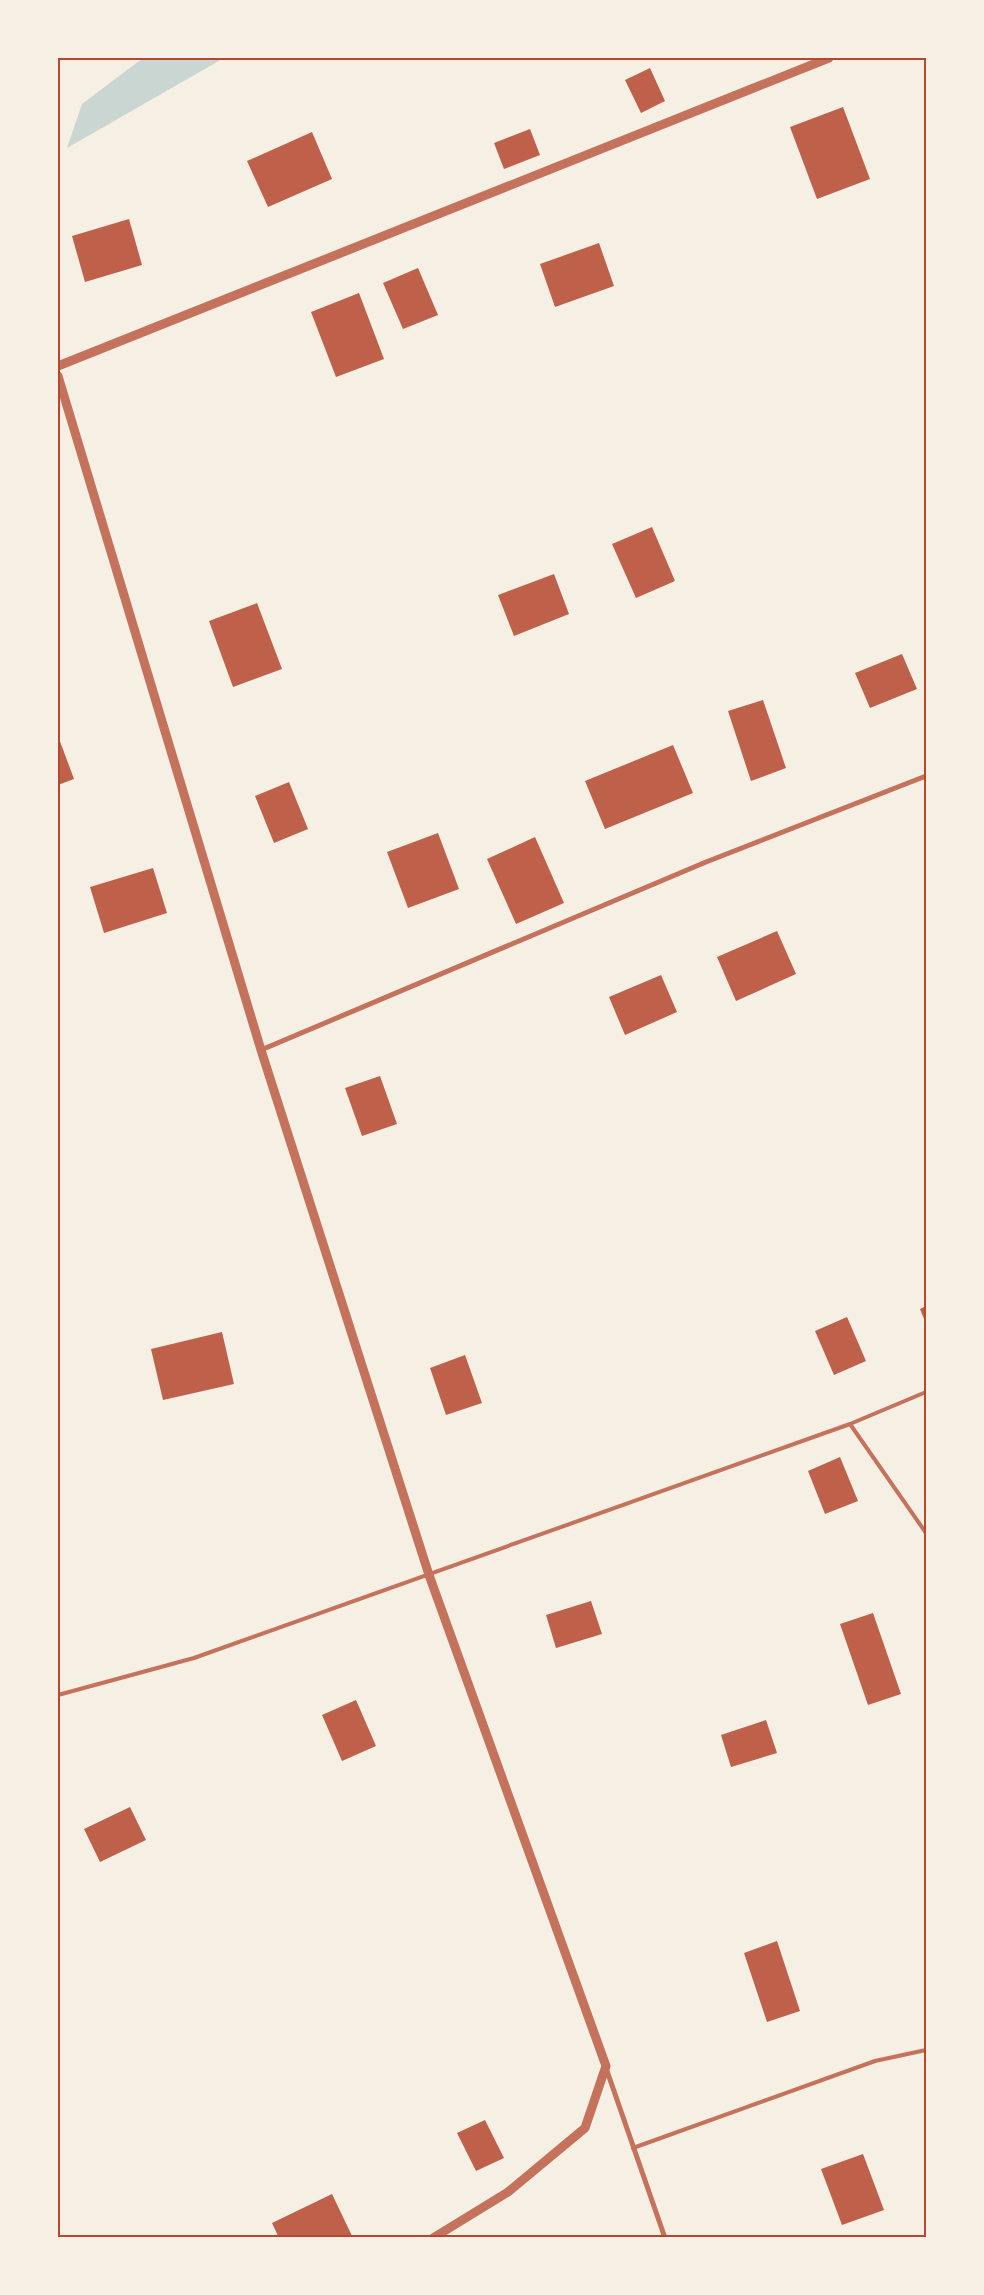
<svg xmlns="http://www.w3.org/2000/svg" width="984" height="2295" viewBox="0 0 984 2295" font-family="'Fira Sans',sans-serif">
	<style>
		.water { fill: #c9d6d2 }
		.building { fill: #bf614a }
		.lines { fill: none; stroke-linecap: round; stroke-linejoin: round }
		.service { stroke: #c5725c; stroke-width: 4 }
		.minor { stroke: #c5725c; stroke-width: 5 }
		.tertiary { stroke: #c5725c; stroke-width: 9 }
		.neatline { fill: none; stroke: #b5482f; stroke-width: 2 }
	</style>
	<rect width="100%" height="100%" fill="#f6efe4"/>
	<!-- water -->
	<path class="water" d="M143 58H224L67 148 82 104Z"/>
	<!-- building -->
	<path class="building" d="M650 68 665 101 641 113 625 80Z
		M843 107 870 179 817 199 790 127Z
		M530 129 540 155 504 169 494 143Z
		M312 132 332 179 268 207 247 161Z
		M129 219 142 265 85 282 72 236Z
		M599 243 614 286 555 307 540 264Z
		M418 268 438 315 403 329 383 283Z
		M359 293 384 359 336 377 311 312Z
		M652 527 675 581 636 598 612 544Z
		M554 574 569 614 514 636 498 595Z
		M257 603 282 669 233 687 209 621Z
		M902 654 917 689 870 708 855 673Z
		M763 700 786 768 751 781 728 711Z
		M58 736 74 779 58 785Z
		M673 745 693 793 605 829 585 781Z
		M289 782 308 829 274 843 255 796Z
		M438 833 459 889 408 908 387 852Z
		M535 837 564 903 516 924 487 859Z
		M153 868 167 913 104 933 90 887Z
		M777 931 796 974 736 1001 717 957Z
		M661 975 677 1012 625 1035 609 997Z
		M380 1076 397 1124 362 1136 345 1088Z
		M926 1306V1324L920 1309Z
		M847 1317 866 1361 834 1375 815 1331Z
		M222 1332 234 1384 163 1400 151 1349Z
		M465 1355 482 1403 446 1415 430 1368Z
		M840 1457 858 1501 825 1514 808 1471Z
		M591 1601 602 1634 556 1648 546 1615Z
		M873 1613 901 1694 868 1705 840 1624Z
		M356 1700 376 1746 342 1761 322 1715Z
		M766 1720 777 1753 731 1767 721 1735Z
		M130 1807 146 1840 100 1862 84 1829Z
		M777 1941 800 2011 767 2022 744 1953Z
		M485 2120 504 2158 476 2171 457 2133Z
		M863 2154 884 2210 842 2225 821 2169Z
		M332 2194 353 2238H279L272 2223Z"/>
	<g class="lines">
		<!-- service -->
		<path class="service" d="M850 1424 926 1533
			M58 1695 194 1658 850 1424 926 1392
			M633 2148 875 2061 926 2050"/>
		<!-- minor -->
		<path class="minor" d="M261 1050 706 862 926 776
			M606 2068 665 2238"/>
		<!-- tertiary -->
		<path class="tertiary" d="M58 366 829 58
			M58 376 261 1050 429 1575 606 2066 585 2128 508 2192 433 2238"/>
	</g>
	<!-- border -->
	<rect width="984" height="2295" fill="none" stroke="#f6efe4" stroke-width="118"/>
	<rect x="59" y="59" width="866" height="2177" class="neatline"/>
</svg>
